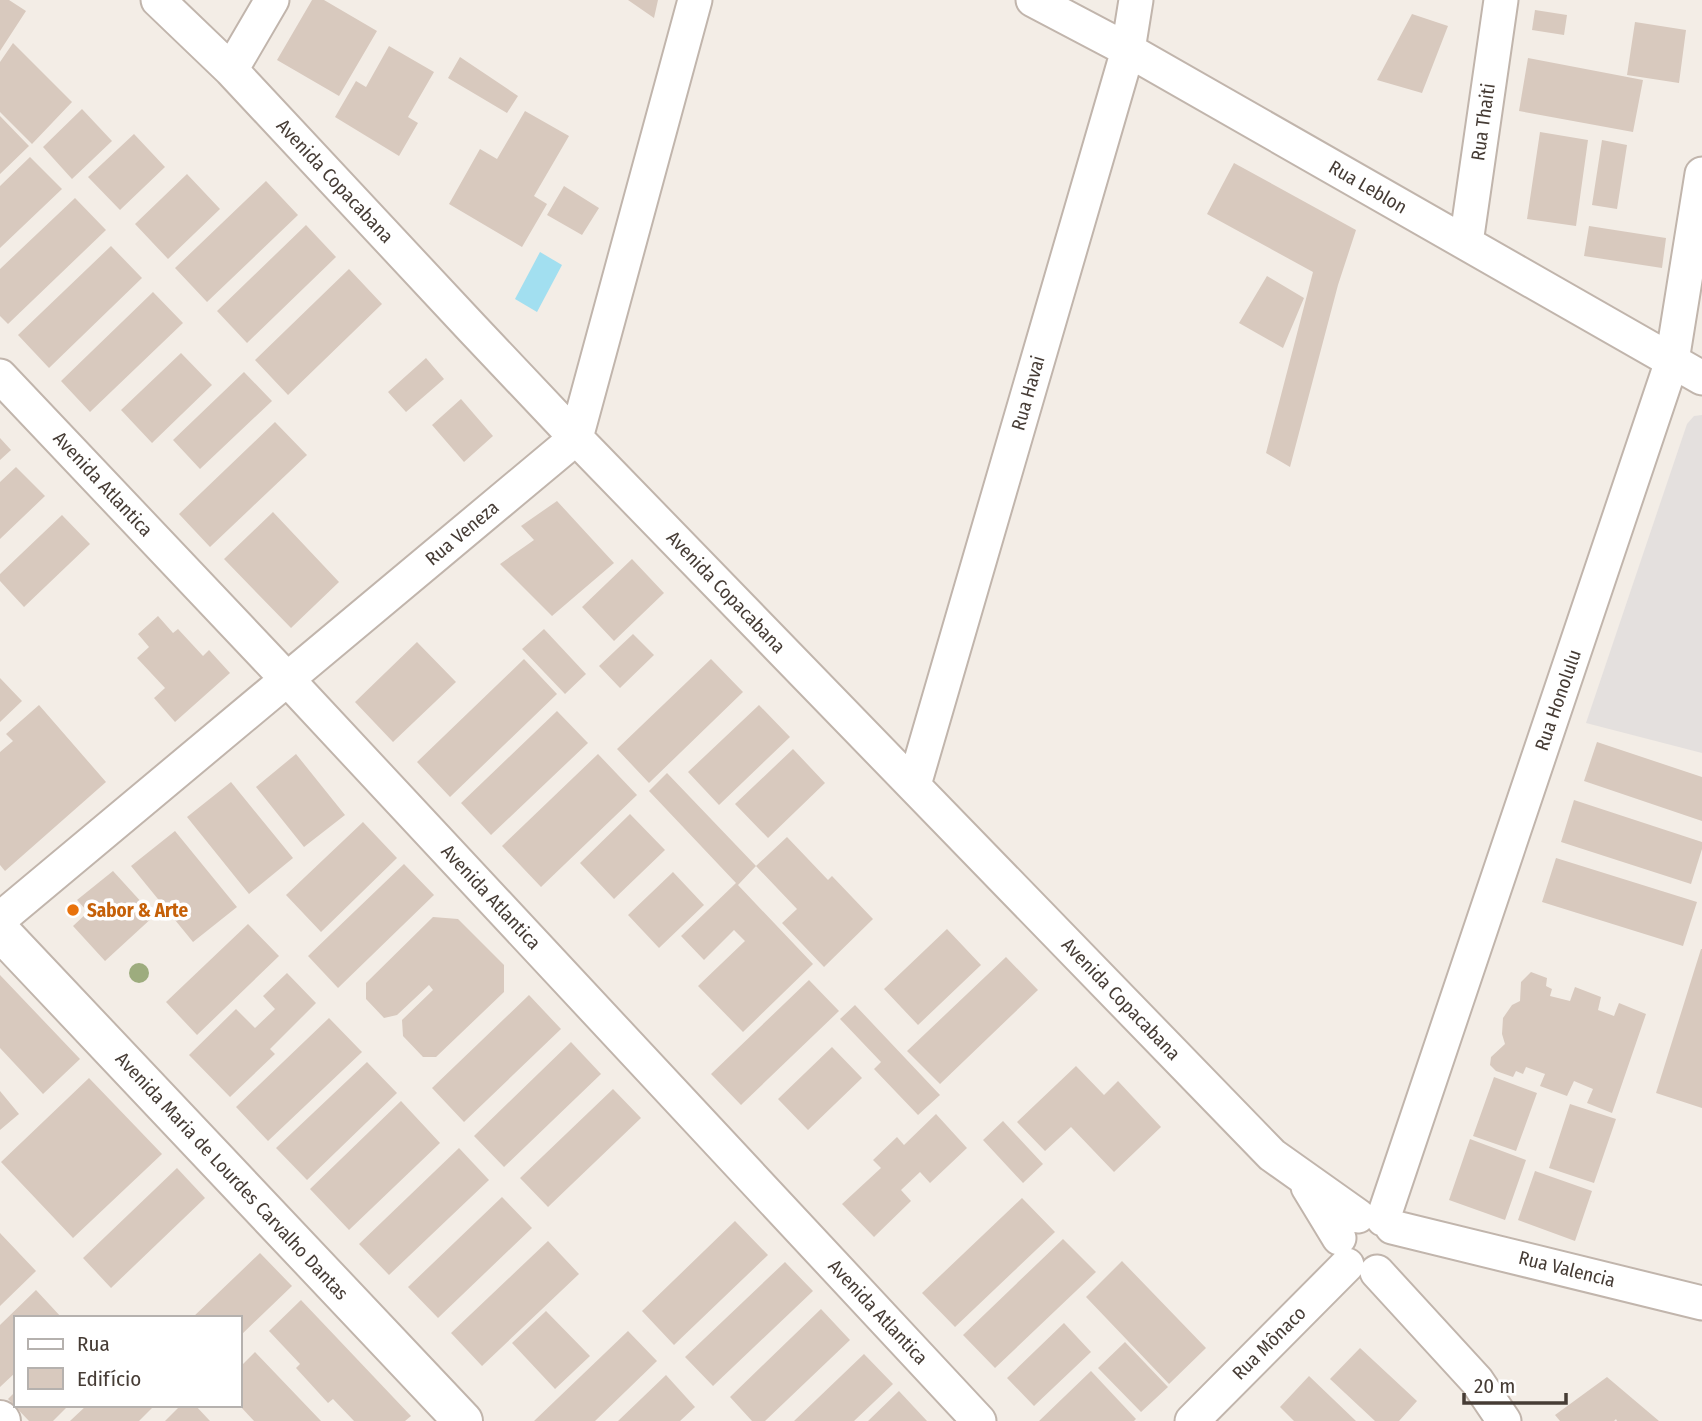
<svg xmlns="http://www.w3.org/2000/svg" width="1702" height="1421" viewBox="0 0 1702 1421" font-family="'Fira Sans Condensed',sans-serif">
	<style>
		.parking { fill: #e4e0de }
		.water { fill: #a2dff0 }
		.building { fill: #d8c9be }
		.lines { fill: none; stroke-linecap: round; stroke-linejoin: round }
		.minor-casing { stroke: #c1b5ac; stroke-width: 37 }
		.tertiary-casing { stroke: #c1b5ac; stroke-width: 42 }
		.minor { stroke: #fff; stroke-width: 33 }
		.tertiary { stroke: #fff; stroke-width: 38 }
		.tree { fill: #9dac7e }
		.food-dot { fill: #e8710a; stroke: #fff; stroke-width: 2.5 }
		.labels { text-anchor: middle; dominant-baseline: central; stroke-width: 7; stroke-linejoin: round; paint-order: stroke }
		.street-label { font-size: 19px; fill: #463c35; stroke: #fff }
		.food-label { font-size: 19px; font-weight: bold; fill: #c56008; stroke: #fff; text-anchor: start }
	</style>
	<rect width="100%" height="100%" fill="#f3ede6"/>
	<!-- parking -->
	<path class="parking" d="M1702 415V753L1586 723 1687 424 1694 416Z"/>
	<!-- water -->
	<path class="water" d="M540 252 562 265 537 312 515 299Z"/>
	<!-- building -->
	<path class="building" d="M0 0H9L26 11 0 51Z
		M312 0H324L377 31 339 96 277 60Z
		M628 0H658L654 18Z
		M1535 10 1567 15 1564 35 1532 30Z
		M1412 14 1448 26 1422 93 1377 80Z
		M1635 22 1686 30 1679 83 1627 75Z
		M13 43 72 102 32 144 0 112V62Z
		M389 46 434 72 408 117 418 123 399 156 335 117 356 81 366 87Z
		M460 57 518 96 507 113 448 78Z
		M1528 58 1643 80 1633 132 1519 111Z
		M82 109 112 141 72 179 43 147Z
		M525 111 569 136 534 196 547 204 522 247 449 204 480 149 497 159Z
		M0 116 29 146 0 174Z
		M1540 132 1588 140 1576 226 1527 219Z
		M134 134 165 167 120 210 88 177Z
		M1602 140 1627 145 1617 209 1592 205Z
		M30 157 62 189 0 248V186Z
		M1234 163 1356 230 1338 285 1290 467 1266 453 1313 272 1207 214Z
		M187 174 220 209 168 259 135 224Z
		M266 181 298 215 207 302 175 268Z
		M564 186 599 208 582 235 547 215Z
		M75 198 106 230 8 324 0 316V269Z
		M306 225 336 257 247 343 217 311Z
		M1589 226 1666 238 1662 268 1584 256Z
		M111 246 142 278 49 368 18 335Z
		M349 269 382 304 288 395 255 360Z
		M1267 276 1304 298 1283 348 1239 323Z
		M153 292 183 323 90 412 61 381Z
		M181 353 212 385 152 443 121 410Z
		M426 358 444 379 406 412 388 392Z
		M244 372 272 401 200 469 173 440Z
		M461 399 493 436 464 462 432 425Z
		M275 422 307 455 210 547 179 514Z
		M0 438 11 450 0 460Z
		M16 467 45 496 0 539V482Z
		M557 501 614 563 552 616 500 564 534 540 521 526Z
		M273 512 339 582 291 628 224 559Z
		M62 515 90 544 24 607 0 581V574Z
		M632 559 664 593 614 641 582 607Z
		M158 616 173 633 178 629 203 656 209 650 230 673 175 722 154 698 165 688 137 658 149 647 138 634Z
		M544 629 586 674 565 694 522 649Z
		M633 634 654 655 620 688 599 666Z
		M417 642 456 682 393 742 355 702Z
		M524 659 557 694 450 797 417 762Z
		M711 659 743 692 649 783 617 749Z
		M0 678 22 701 0 722Z
		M39 705 106 782 5 871 0 865V752L13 741 6 734Z
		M759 705 790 737 719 805 688 772Z
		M557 711 588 743 491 835 461 803Z
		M1597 742 1702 777V821L1584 781Z
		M793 749 825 783 768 838 735 804Z
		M296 754 345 815 304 847 256 787Z
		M598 754 637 795 541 887 502 846Z
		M667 773 756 866 738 885 813 964 743 1032 698 986 745 941 734 930 704 960 681 936 736 883 649 791Z
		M231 782 293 858 249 894 187 817Z
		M1574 800 1702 842V849L1691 884 1561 842Z
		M630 814 665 850 614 899 580 863Z
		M363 822 397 858 321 932 286 895Z
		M175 831 237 907 193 942 131 866Z
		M787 837 828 880 832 876 873 919 824 967 782 923 797 909 756 866Z
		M1556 858 1697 902 1683 946 1542 902Z
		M404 864 434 895 338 988 308 956Z
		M113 871 154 916 105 961 73 926 88 912 77 900Z
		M673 872 704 905 659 948 628 915Z
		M433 917 458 919 504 965V992L436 1057H423L403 1036 402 1020 433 990 429 985 397 1015 384 1018 366 999V983Z
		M248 924 279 956 197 1035 166 1002Z
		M947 929 981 965 918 1025 884 989Z
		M1701 949H1702V1108L1656 1093Z
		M1006 957 1038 990 940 1084 907 1051Z
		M1531 972 1547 978 1546 986 1552 989 1550 996 1570 1001 1575 987 1601 997 1598 1010 1614 1016 1619 1003 1646 1014 1612 1113 1587 1103 1593 1089 1574 1081 1567 1096 1540 1086 1545 1074 1526 1067 1523 1074 1516 1071 1513 1077 1496 1071 1490 1065 1491 1057 1505 1044 1502 1034 1503 1018 1512 1005 1520 1001 1521 982Z
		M287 973 316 1003 270 1049 275 1054 230 1097 189 1055 236 1009 255 1028 275 1009 263 996Z
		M0 975 80 1059 43 1094 0 1048Z
		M809 980 839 1011 741 1105 711 1074Z
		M529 995 561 1029 464 1122 432 1088Z
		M855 1005 940 1095 918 1115 874 1069 881 1062 840 1019Z
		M329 1018 362 1052 268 1141 236 1107Z
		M571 1042 601 1074 504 1167 474 1136Z
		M832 1047 862 1078 808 1130 778 1099Z
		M367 1062 397 1093 307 1180 276 1148Z
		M1076 1066 1104 1095 1118 1081 1161 1127 1114 1172 1071 1127 1045 1151 1017 1122Z
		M1494 1077 1537 1093 1516 1151 1473 1136Z
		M89 1078 162 1154 73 1238 1 1162Z
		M613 1089 641 1118 548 1207 520 1178Z
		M0 1091 19 1114 0 1130Z
		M401 1101 440 1143 349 1230 310 1189Z
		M1570 1104 1616 1119 1594 1183 1549 1168Z
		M936 1114 967 1148 930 1183 920 1172 901 1190 911 1201 874 1237 842 1204 881 1168 873 1160 897 1137 904 1145Z
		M1003 1121 1043 1164 1023 1183 983 1140Z
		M1470 1139 1526 1160 1505 1220 1449 1200Z
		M459 1148 489 1180 389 1275 359 1244Z
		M177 1168 205 1198 111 1288 83 1258Z
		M1535 1171 1592 1191 1575 1241 1518 1220Z
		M502 1197 532 1228 438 1318 408 1287Z
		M1022 1198 1055 1232 955 1327 922 1293Z
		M735 1221 768 1255 674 1345 642 1311Z
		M0 1233 36 1271 0 1306Z
		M1063 1239 1096 1272 995 1368 963 1335Z
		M548 1241 579 1274 482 1366 451 1333Z
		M260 1253 292 1286 240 1336V1318H192Z
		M1122 1261 1206 1348 1169 1384 1086 1297Z
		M785 1262 813 1291 713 1386 685 1357Z
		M36 1290 62 1318H16V1372L0 1387V1325Z
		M301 1300 411 1416 405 1421H354L333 1399 328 1403 296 1368 300 1364 269 1331Z
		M821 1309 850 1340 765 1421H752L730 1397Z
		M546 1311 590 1356 555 1389 512 1343Z
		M1064 1323 1091 1352 1034 1406 1007 1378Z
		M628 1331 657 1361 595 1421H534Z
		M1125 1342 1168 1387 1141 1412 1098 1368Z
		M1360 1348 1417 1401 1399 1421H1375L1330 1379Z
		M255 1352 321 1421H254L240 1406V1367Z
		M864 1354 893 1384 854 1421H794Z
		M1091 1371 1136 1419 1134 1421H1039Z
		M666 1375 695 1407 680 1421H618Z
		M1309 1376 1356 1421H1294L1280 1407Z
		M1607 1377 1659 1421H1617L1616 1419 1614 1421H1560L1555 1415Z
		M16 1391V1405H69L53 1421H29L8 1399Z
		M899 1391 927 1421H868Z
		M87 1405H155L139 1421H70Z
		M181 1405H195L210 1421H165Z"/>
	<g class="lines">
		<!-- minor casing -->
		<g class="minor-casing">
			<path id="minor" d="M158 0 231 70 471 327 576 438 1272 1155 1358 1216
				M1033 0 1128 50 1702 378
				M231 70 272 0
				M1466 243 1501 0
				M0 376 287 679 979 1421
				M914 785 1128 50 1136 0
				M0 919 576 438 695 0
				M1308 1187 1339 1238
				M1383 1219 1672 361 1702 174
				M1392 1227 1702 1303
				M1377 1272 1477 1381 1504 1421
				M1192 1421 1347 1265"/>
		</g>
		<!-- tertiary casing -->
		<g class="tertiary-casing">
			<path id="tertiary" d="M0 931 463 1421
				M0 1420 1 1421"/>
		</g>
		<!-- minor -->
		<use href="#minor" class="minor"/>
		<!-- tertiary -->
		<use href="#tertiary" class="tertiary"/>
	</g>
	<!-- trees -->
	<circle class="tree" cx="139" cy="973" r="10"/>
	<!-- markers -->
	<circle class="food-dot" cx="73" cy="910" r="7"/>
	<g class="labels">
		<!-- street labels -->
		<g class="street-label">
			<text transform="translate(1483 122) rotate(-82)">Rua Thaiti</text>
			<text transform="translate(335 181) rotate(47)">Avenida Copacabana</text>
			<text transform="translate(1368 187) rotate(30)">Rua Leblon</text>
			<text transform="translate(1028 393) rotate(-74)">Rua Havai</text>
			<text transform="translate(103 484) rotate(47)">Avenida Atlantica</text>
			<text transform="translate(462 533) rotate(-40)">Rua Veneza</text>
			<text transform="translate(726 592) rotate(46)">Avenida Copacabana</text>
			<text transform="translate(1558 700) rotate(-71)">Rua Honolulu</text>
			<text transform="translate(491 897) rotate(47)">Avenida Atlantica</text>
			<text transform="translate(1121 999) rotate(46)">Avenida Copacabana</text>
			<text transform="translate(232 1176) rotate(47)">Avenida Maria de Lourdes Carvalho Dantas</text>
			<text transform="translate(1567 1269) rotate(14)">Rua Valencia</text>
			<text transform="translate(878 1312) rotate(47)">Avenida Atlantica</text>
			<text transform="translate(1269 1343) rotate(-45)">Rua Mônaco</text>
		</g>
		<!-- food labels -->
		<g class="food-label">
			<text x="87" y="910">Sabor &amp; Arte</text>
		</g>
	</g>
	<!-- legend -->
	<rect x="14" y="1316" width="228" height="91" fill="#ffffff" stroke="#b5b1ae" stroke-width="2"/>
	<rect x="28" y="1339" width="35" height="10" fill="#ffffff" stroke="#b5b1ae" stroke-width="2"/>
	<text x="77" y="1351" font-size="21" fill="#463c35">Rua</text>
	<rect x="28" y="1368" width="35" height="21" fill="#d8c9be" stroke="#b5b1ae" stroke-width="2"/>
	<text x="77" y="1386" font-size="21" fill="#463c35">Edifício</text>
	<!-- scale -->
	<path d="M1464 1393v10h102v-10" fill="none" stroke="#463c35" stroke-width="3.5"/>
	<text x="1474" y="1393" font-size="21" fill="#463c35" stroke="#ffffff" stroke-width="5" paint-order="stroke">20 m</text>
</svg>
